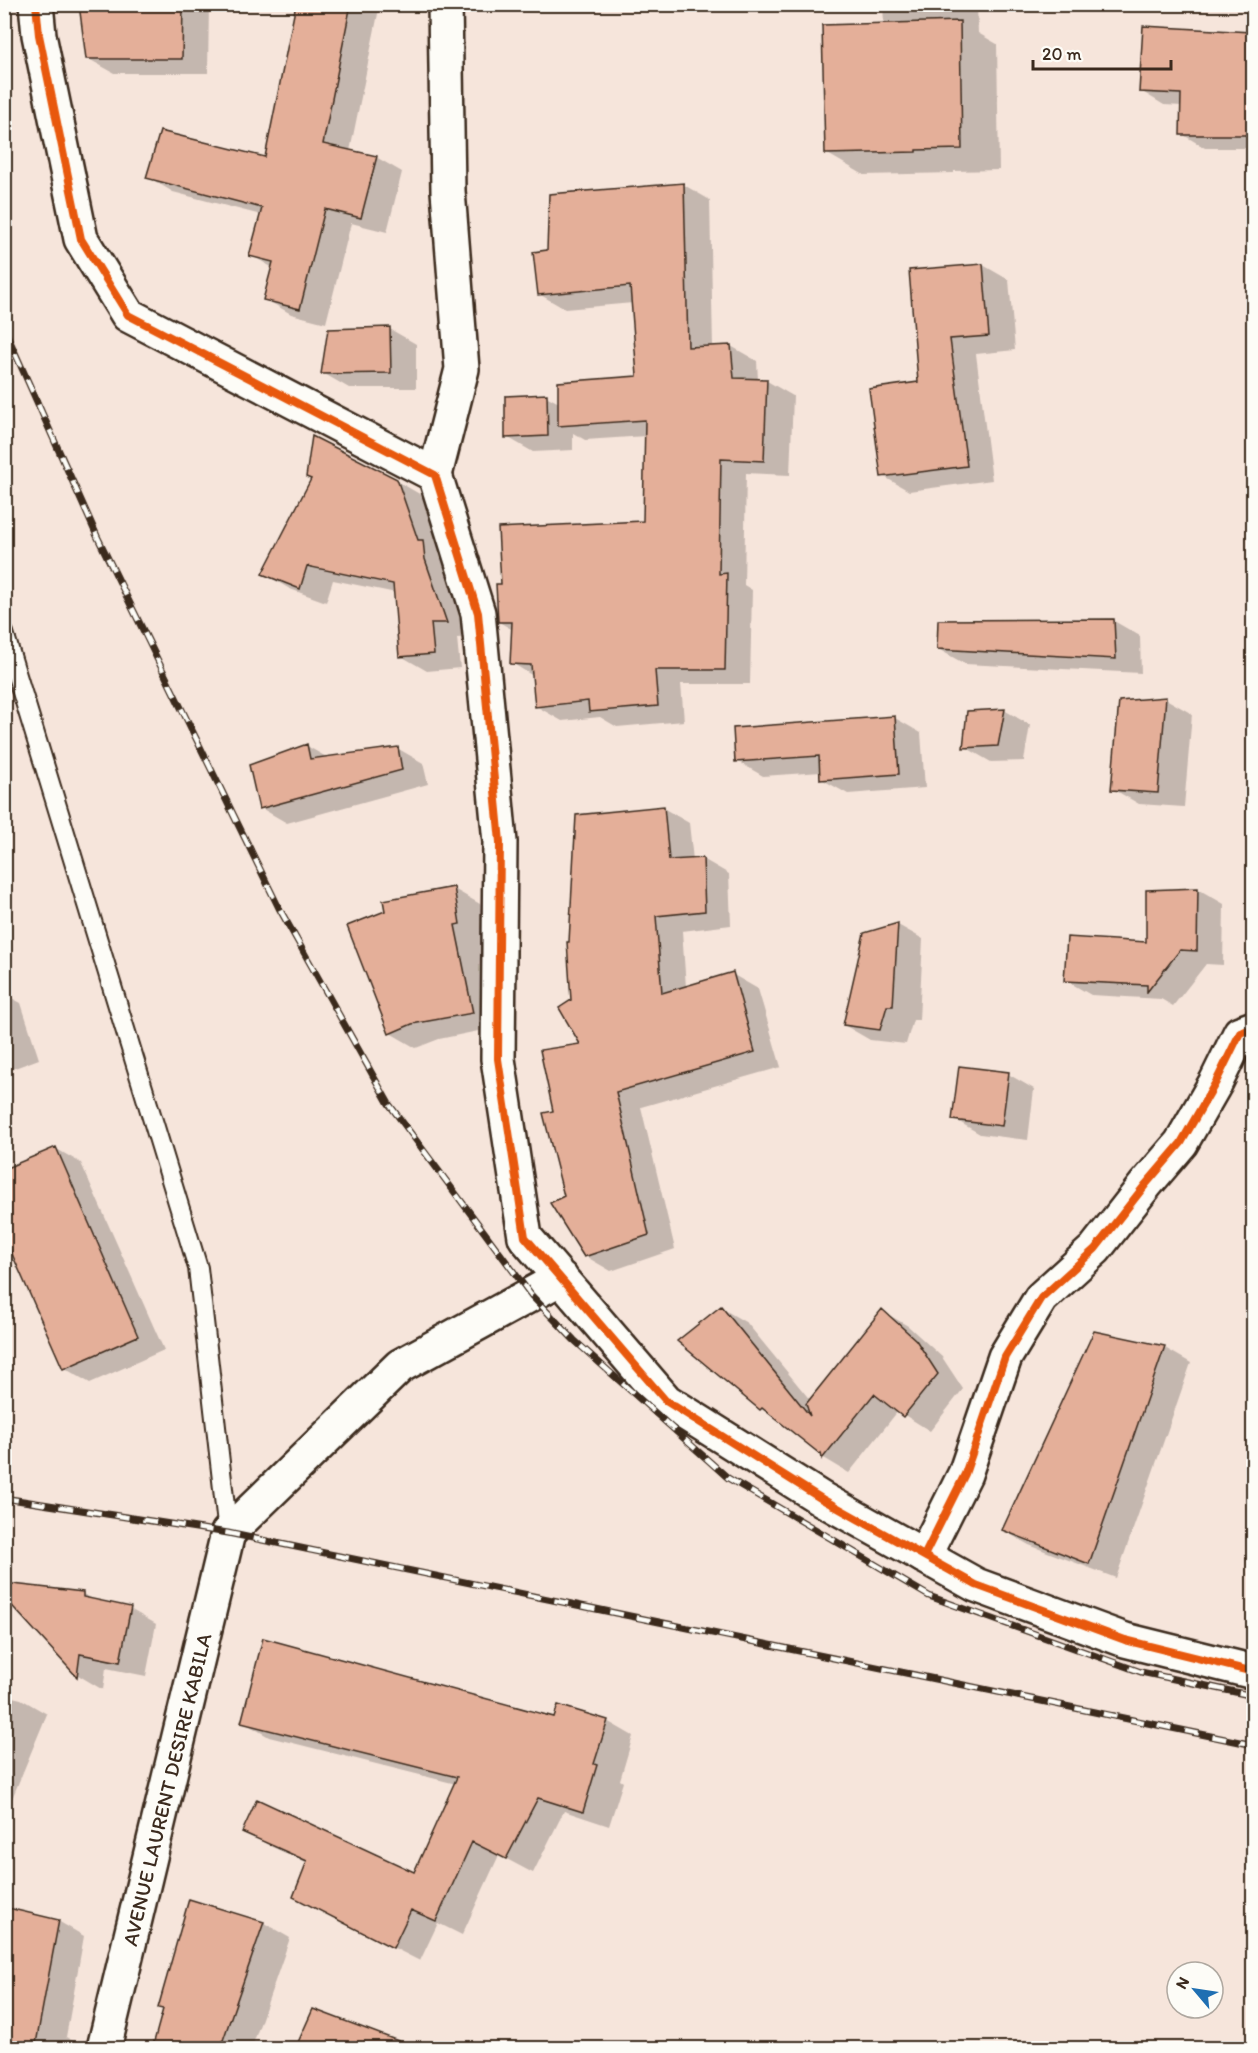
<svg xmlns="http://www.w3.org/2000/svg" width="1258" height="2053" viewBox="0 0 1258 2053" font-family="Itim,sans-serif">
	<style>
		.shadow { fill: #0003 }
		.building { fill: #e4af99; stroke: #3b2a1e; stroke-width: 1.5 }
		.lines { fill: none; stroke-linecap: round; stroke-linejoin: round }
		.service-casing { stroke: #3b2a1e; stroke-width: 22 }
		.minor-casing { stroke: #3b2a1e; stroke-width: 38 }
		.tertiary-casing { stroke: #3b2a1e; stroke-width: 38 }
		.secondary-casing { stroke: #3b2a1e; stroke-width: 38 }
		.service { stroke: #fdfcf7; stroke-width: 18 }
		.minor { stroke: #fdfcf7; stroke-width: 33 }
		.tertiary { stroke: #fdfcf7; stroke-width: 33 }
		.secondary { stroke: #fdfcf7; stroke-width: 33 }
		.rail-casing { stroke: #3b2a1e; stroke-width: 7 }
		.rail { stroke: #fdfcf7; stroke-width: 4.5; stroke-dasharray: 14; stroke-linecap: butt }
		.cycleway-casing { stroke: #fdfcf7; stroke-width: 11 }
		.cycleway { stroke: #e8590c; stroke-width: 8 }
		.labels { text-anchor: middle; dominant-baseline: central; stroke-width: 4.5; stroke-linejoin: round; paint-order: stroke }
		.street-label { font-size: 21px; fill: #3b2a1e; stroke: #fdfcf7 }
	</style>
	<rect width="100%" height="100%" fill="#f6e5db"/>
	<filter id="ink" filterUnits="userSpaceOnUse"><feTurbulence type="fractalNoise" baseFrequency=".0167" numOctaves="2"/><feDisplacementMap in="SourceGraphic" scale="12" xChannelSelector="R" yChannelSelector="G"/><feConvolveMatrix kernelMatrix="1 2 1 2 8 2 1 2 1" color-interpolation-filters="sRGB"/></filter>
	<g filter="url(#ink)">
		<!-- shadow -->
		<path class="shadow" d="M80 4H209L208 73H114L87 58Z
			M298 4H380L350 151 376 157 402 172 387 232 351 223 326 323 291 314 265 299 273 268 251 255 261 215 173 192 148 177 267 158Z
			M883 4H977L978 33 997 44 999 170 954 171V173L864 175 826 153 884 25Z
			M1144 27 1254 33V148H1205L1182 134V106L1164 105 1141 91Z
			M684 185 710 200 713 347 731 346 757 361 758 380 767 381 793 396 790 475 746 473 744 585 752 590 750 684H681L684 721 617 727 600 717 562 721 536 706 533 676 512 663 513 630 499 622 503 585 644 522 646 436 585 440 573 433V450L533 452 507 437 546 396 559 403 639 378 633 303 565 309 539 294 549 252Z
			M983 265 1009 280 1015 350 976 354 992 480 909 491 883 476 920 383Z
			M390 329 416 344V388H349L323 373Z
			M397 481 423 496 472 637 457 638 460 668 427 671 401 656 396 593 333 580 326 602 290 589 264 574Z
			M1114 621 1140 636 1141 673 965 664 938 649Z
			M1166 699 1192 714 1184 807 1139 804 1113 789 1120 702Z
			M1004 710 1030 725 1024 761 991 762 965 747Z
			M895 718 921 733 925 788 848 794 821 779V772L763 776 737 761Z
			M307 746 328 758 397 748 423 763 428 784 287 823 261 808Z
			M663 808 689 823 693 860 703 859 729 874 731 925 682 931 686 987 732 974 758 989 781 1067 641 1107 675 1249 611 1271 585 1256 566 1197 554 1112 583 1045 573 1001Z
			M454 889 480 904 486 939 480 940 498 1027 439 1039 416 1048 390 1033Z
			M1198 889 1224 904 1223 965 1206 964 1173 1006 1161 999 1091 995 1065 980 1148 944Z
			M898 925 923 939 919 1020H913L906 1044 870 1040 844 1025Z
			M4 994 21 1003 39 1059 4 1072Z
			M1008 1074 1034 1089 1028 1140 980 1134 954 1119Z
			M55 1148 81 1163 164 1350 90 1383 64 1368Z
			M721 1308 747 1323 811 1401 882 1311 908 1326 942 1357 963 1389 930 1431 898 1411 849 1473 824 1458 823 1454 777 1418 761 1409Z
			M1095 1333 1165 1348 1191 1363 1116 1578 1029 1545 1003 1530Z
			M83 1594 97 1601 130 1609 156 1624 146 1676 106 1668 103 1690 78 1675 4 1595Z
			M4 1695 21 1699 47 1714 4 1818Z
			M555 1719 607 1721 633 1736 620 1780 623 1782 609 1826 564 1811 533 1873 499 1855 462 1935 438 1923 420 1961 321 1911 308 1863 270 1846 244 1831 415 1874 456 1784 269 1737 243 1722Z
			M190 1901 264 1923 290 1938 252 2047 256 2048H153L164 2010 159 2007Z
			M58 1921 84 1936 66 2037 76 2043 74 2048H4Z"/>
		<!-- building -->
		<path class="building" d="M79 4H183L182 59H86Z
			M296 4H351L323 144 377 156 361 218 325 209 300 309 263 300 273 262 249 256 262 208 146 178 160 131 265 157Z
			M960 21 962 149 916 150V152L825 154 822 25Z
			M1143 26 1251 32 1250 135H1180L1181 94 1139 92Z
			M684 183 688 347 731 345 734 378 767 379 764 461 721 459 719 574 727 573 725 670H655L658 706 589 712 588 701 535 707 531 665 510 664 512 622H498L496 584H501L498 528 643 521 645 420 558 426V382L637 376 630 286 538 295 533 252 547 250 549 194Z
			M983 264 989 336 950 339 967 466 881 477 869 389 918 382 909 270Z
			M390 327 391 373 321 374 328 329Z
			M547 394 548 436 505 438V396Z
			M312 436 397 479 418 540H423L425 559 447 623H431L434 654 399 657 393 584 307 566 300 589 262 574 311 479 306 477Z
			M1114 619 1116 659 937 649 938 620Z
			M1166 697 1158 793 1111 790 1119 701Z
			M1005 709 998 746 963 748 967 711Z
			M895 716 899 774 820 780 819 756 735 762 733 728Z
			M307 744 310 759 398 747 402 770 259 809 249 765Z
			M664 806 669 860 703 858 705 911 656 916 662 993 733 972 755 1052 616 1092 649 1235 584 1257 550 1203 564 1196 543 1113 553 1111 540 1050 580 1044 559 1008 571 1000 567 942H569L576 815Z
			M454 887 460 924 455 925 473 1013 412 1024 389 1034 347 926 385 911 383 900Z
			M1198 888 1197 951 1180 950 1147 992V985L1064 981 1067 937 1146 942V890Z
			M898 923 893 1006H887L880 1030 843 1025 864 933Z
			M959 1066 1009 1072 1002 1126 952 1120Z
			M56 1147 138 1336 63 1369 4 1236V1169Z
			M721 1306 810 1416 806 1404 882 1309 916 1340 938 1374 903 1417 874 1394 822 1459 821 1453 820 1454 762 1408 760 1410 677 1341Z
			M1094 1331 1165 1346 1089 1564 1002 1530Z
			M4 1583 83 1592V1597L131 1607 120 1662 80 1654 77 1677 4 1597Z
			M263 1638 554 1717 558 1705 608 1720 594 1764 597 1765 583 1812 538 1798 506 1859 472 1842 436 1921 411 1910 393 1948 293 1897 307 1861 242 1832 257 1799 414 1872 457 1777 241 1723Z
			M189 1899 264 1922 220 2049H152L163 2009 158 2008Z
			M4 1907 59 1920 35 2049H4Z
			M313 2009 409 2045 408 2049H295Z"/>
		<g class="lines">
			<!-- service casing -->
			<g class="service-casing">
				<path id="service" d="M4 633 198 1268 228 1533"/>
			</g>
			<!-- minor casing -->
			<g class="minor-casing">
				<path id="minor" d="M435 475 462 369 448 191 445 4
					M924 1556 965 1474 1005 1357 1041 1298 1095 1249 1146 1184 1181 1143 1216 1082 1240 1033 1254 1028"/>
			</g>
			<!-- tertiary casing -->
			<g class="tertiary-casing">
				<path id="tertiary" d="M36 4 39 35 81 239 128 315 435 475 478 613 500 842 498 1059 525 1237 666 1401 822 1499 976 1585 1125 1640 1254 1672
					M228 1533 400 1366 561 1278"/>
			</g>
			<!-- secondary casing -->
			<g class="secondary-casing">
				<g id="secondary">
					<path id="s1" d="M104 2048 228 1533"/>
				</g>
			</g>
			<!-- service -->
			<use href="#service" class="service"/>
			<!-- minor -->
			<use href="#minor" class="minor"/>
			<!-- tertiary -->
			<use href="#tertiary" class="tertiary"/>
			<!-- secondary -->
			<use href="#secondary" class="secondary"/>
			<!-- rail casing -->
			<g class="rail-casing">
				<path id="rail" d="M4 328 97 536 279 908 389 1104 531 1295 574 1340 728 1478 929 1596 1141 1672 1254 1696
					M4 1498 228 1533 1254 1745"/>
			</g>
			<!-- rail -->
			<use href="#rail" class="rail"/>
			<!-- cycleway casing -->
			<g class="cycleway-casing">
				<path id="cycleway" d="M36 4 39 35 81 239 128 315 435 475 478 613 500 842 498 1059 525 1237 666 1401 822 1499 976 1585 1125 1640 1254 1672
					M924 1556 965 1474 1005 1357 1041 1298 1095 1249 1146 1184 1181 1143 1216 1082 1240 1033 1254 1028"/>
			</g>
			<!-- cycleway -->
			<use href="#cycleway" class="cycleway"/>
		</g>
	</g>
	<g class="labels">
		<!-- street labels -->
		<g class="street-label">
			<text stroke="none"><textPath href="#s1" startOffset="266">AVENUE LAURENT DESIRE KABILA</textPath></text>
		</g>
	</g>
	<!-- margin -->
	<rect width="1258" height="2053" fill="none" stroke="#fdfcf7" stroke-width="24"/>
	<rect x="12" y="12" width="1234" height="2029" fill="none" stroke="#3b2a1e" stroke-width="2" filter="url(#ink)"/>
	<!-- north arrow -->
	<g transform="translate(1195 1990) rotate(299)"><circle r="28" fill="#fdfcf7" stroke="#afa8a0" stroke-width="1.5"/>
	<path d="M0-4.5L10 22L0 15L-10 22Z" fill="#1f6fb2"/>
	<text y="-9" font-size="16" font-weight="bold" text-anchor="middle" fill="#3b2a1e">N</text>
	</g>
	<!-- scale -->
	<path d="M1033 60v9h138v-9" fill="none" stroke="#3b2a1e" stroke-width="3"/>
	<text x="1042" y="60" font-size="18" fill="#3b2a1e" stroke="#fdfcf7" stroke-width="4.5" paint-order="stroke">20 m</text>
</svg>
